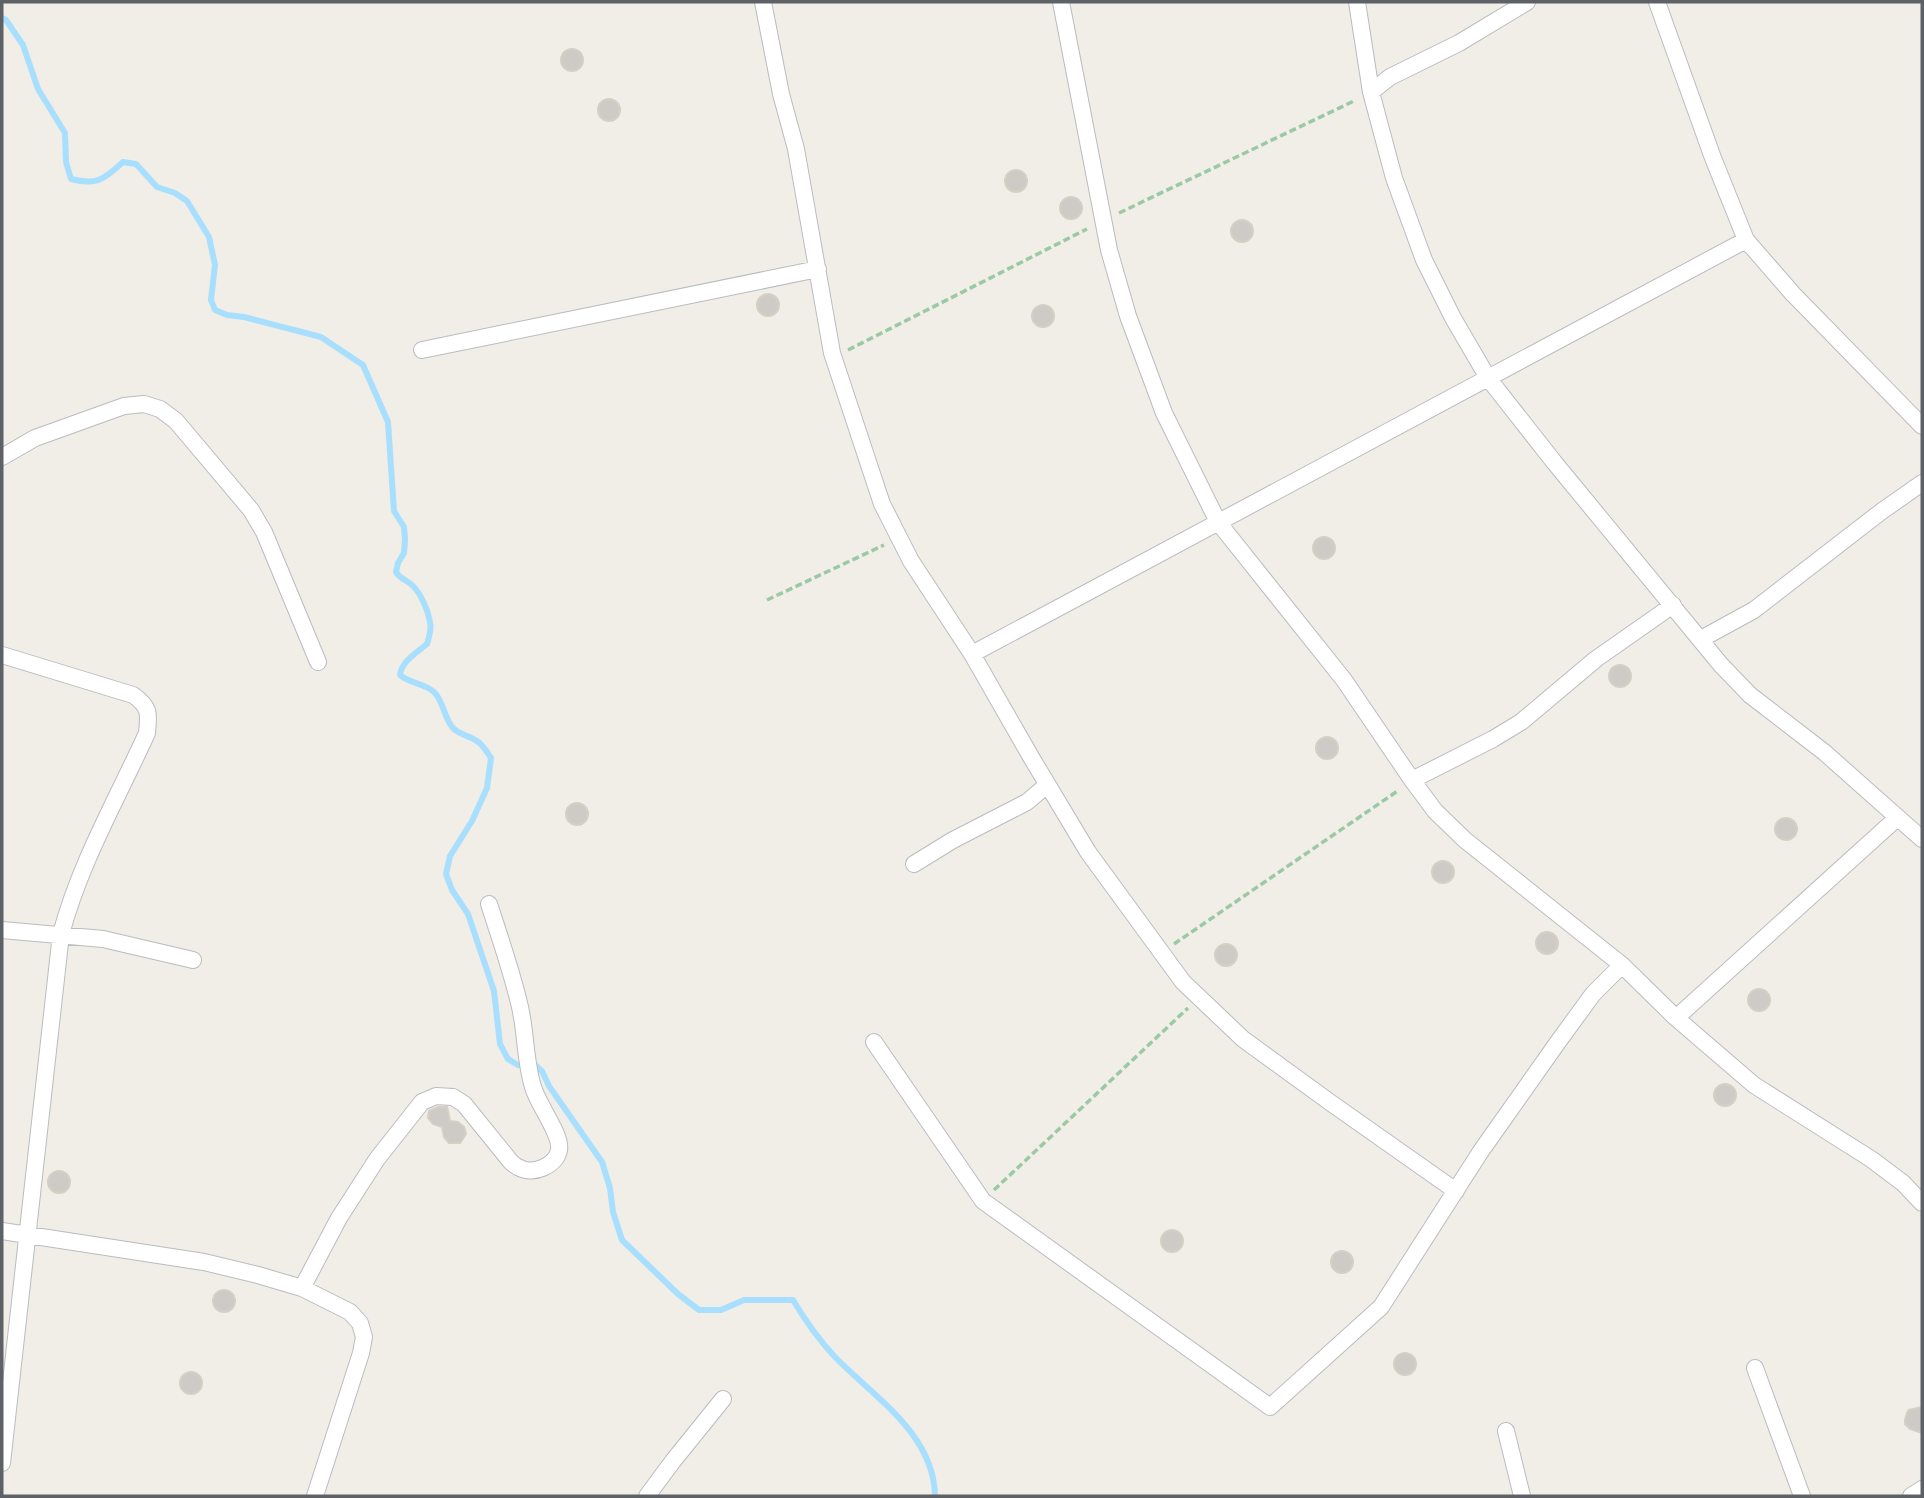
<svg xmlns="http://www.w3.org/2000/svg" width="1924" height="1498" viewBox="0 0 1924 1498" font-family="Mulish,sans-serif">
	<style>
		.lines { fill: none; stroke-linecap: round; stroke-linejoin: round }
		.stream { stroke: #a8dfff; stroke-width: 6 }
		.building { fill: #cecac5; stroke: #d5cfc4; stroke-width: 2 }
		.minor-casing { stroke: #b9bcc0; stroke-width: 18 }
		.path { stroke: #9bc9a6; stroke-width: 3.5; stroke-dasharray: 7 3.5; stroke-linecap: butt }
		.minor { stroke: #fff; stroke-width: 16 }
	</style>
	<rect width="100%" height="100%" fill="#f0eee6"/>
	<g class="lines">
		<!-- stream -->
		<path class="stream" d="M2 18 6 20 23 45 38 89 65 133 66 162 71 179C97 186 104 179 123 162L136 164 157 187 175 193 187 201 209 237 215 265 211 300 215 310 227 315 244 317 321 337 363 365 388 422 394 511 404 527 405 539 404 553 398 563 396 572C400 579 407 580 413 586 421 594 428 610 430 622 432 629 429 637 427 644 416 653 402 661 400 675 410 684 426 683 435 693 444 703 444 718 453 728 458 734 470 736 477 741 483 745 487 752 491 758L487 788 472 821 450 856 446 874 452 890 468 914 494 991 500 1044 508 1059 518 1065
			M535 1065 542 1071 549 1086 602 1162 610 1188 613 1212 622 1240 678 1294 699 1310H721L744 1300H793C805 1320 819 1340 835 1357 874 1397 934 1434 935 1496"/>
	</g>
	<!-- building -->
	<path class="building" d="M561 60a11 11 0 1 1 22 0a11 11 0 1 1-22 0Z
		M598 110a11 11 0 1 1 22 0a11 11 0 1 1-22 0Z
		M1005 181a11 11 0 1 1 22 0a11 11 0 1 1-22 0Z
		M1060 208a11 11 0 1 1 22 0a11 11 0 1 1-22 0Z
		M1231 231a11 11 0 1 1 22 0a11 11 0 1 1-22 0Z
		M757 305a11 11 0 1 1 22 0a11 11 0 1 1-22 0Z
		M1032 316a11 11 0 1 1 22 0a11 11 0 1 1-22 0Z
		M1313 548a11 11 0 1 1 22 0a11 11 0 1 1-22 0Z
		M1609 676a11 11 0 1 1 22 0a11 11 0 1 1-22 0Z
		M1316 748a11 11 0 1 1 22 0a11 11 0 1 1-22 0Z
		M566 814a11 11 0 1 1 22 0a11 11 0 1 1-22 0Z
		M1775 829a11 11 0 1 1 22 0a11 11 0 1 1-22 0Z
		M1432 872a11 11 0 1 1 22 0a11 11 0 1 1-22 0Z
		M1536 943a11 11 0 1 1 22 0a11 11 0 1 1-22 0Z
		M1215 955a11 11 0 1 1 22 0a11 11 0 1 1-22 0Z
		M1748 1000a11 11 0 1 1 22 0a11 11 0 1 1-22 0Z
		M1714 1095a11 11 0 1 1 22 0a11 11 0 1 1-22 0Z
		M438 1107H447L450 1121 458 1122 464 1127 466 1134 460 1143H449L444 1137 442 1127 433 1124 428 1118 429 1111Z
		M48 1182a11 11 0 1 1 22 0a11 11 0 1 1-22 0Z
		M1161 1241a11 11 0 1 1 22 0a11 11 0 1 1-22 0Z
		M1331 1262a11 11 0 1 1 22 0a11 11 0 1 1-22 0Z
		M213 1301a11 11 0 1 1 22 0a11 11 0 1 1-22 0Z
		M1394 1364a11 11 0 1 1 22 0a11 11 0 1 1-22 0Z
		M180 1383a11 11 0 1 1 22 0a11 11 0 1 1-22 0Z
		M1922 1407V1433L1910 1429 1905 1424V1420L1907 1413 1909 1410Z"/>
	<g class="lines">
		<!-- minor casing -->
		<g class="minor-casing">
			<path id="minor" d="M763 2 781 94 796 149 832 353 882 504 911 561 972 654
				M1061 2 1109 250 1128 316 1164 413 1218 522 1344 680 1412 780 1435 811 1465 840 1622 965 1676 1018 1754 1085 1871 1159 1903 1183 1922 1203
				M1357 2 1371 92 1394 178 1424 260 1453 318 1488 378 1554 462 1721 665 1750 695 1824 752 1922 839
				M1657 2 1713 158 1746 240
				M1371 92 1390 77 1459 43 1527 2
				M422 350 818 269
				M2 457 35 438 124 406 144 404 160 409 176 421 251 510 264 532 318 662
				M1701 639 1754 610 1882 511 1922 483
				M2 655 133 695C150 707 149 713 147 733 117 799 80 863 61 934L2 1463
				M1412 780 1493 739 1521 722 1596 659 1673 605
				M914 864 953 840 1027 802 1047 785
				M2 930 103 939 193 960
				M1676 1018 1897 818
				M874 1042 983 1201 1270 1407 1381 1307 1481 1151 1558 1042 1593 994 1622 965
				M1456 1191 1331 1103 1243 1039 1183 982 1088 852 1031 757 972 654 1746 240 1793 294 1922 426
				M2 1231 204 1262 258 1275 302 1288 350 1312 360 1323 364 1337 361 1353 315 1496
				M302 1288 339 1218 377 1159 422 1102 436 1096 453 1097 464 1104 511 1162C514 1164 516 1167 520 1168 533 1175 556 1166 559 1150 562 1135 538 1105 533 1087 525 1061 526 1033 520 1007 512 972 500 938 489 904
				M1755 1368 1802 1496
				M1506 1431 1522 1496
				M647 1496 673 1461 723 1399
				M1911 1496 1922 1489"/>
		</g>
		<!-- path -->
		<path class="path" d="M1119 213 1356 100
			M848 350 1087 229
			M767 600 884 545
			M1174 944 1399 790
			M994 1190 1188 1008"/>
		<!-- minor -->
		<use href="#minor" class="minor"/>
	</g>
	<!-- border -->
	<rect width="1924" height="1498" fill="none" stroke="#5e6267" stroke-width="7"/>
</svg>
